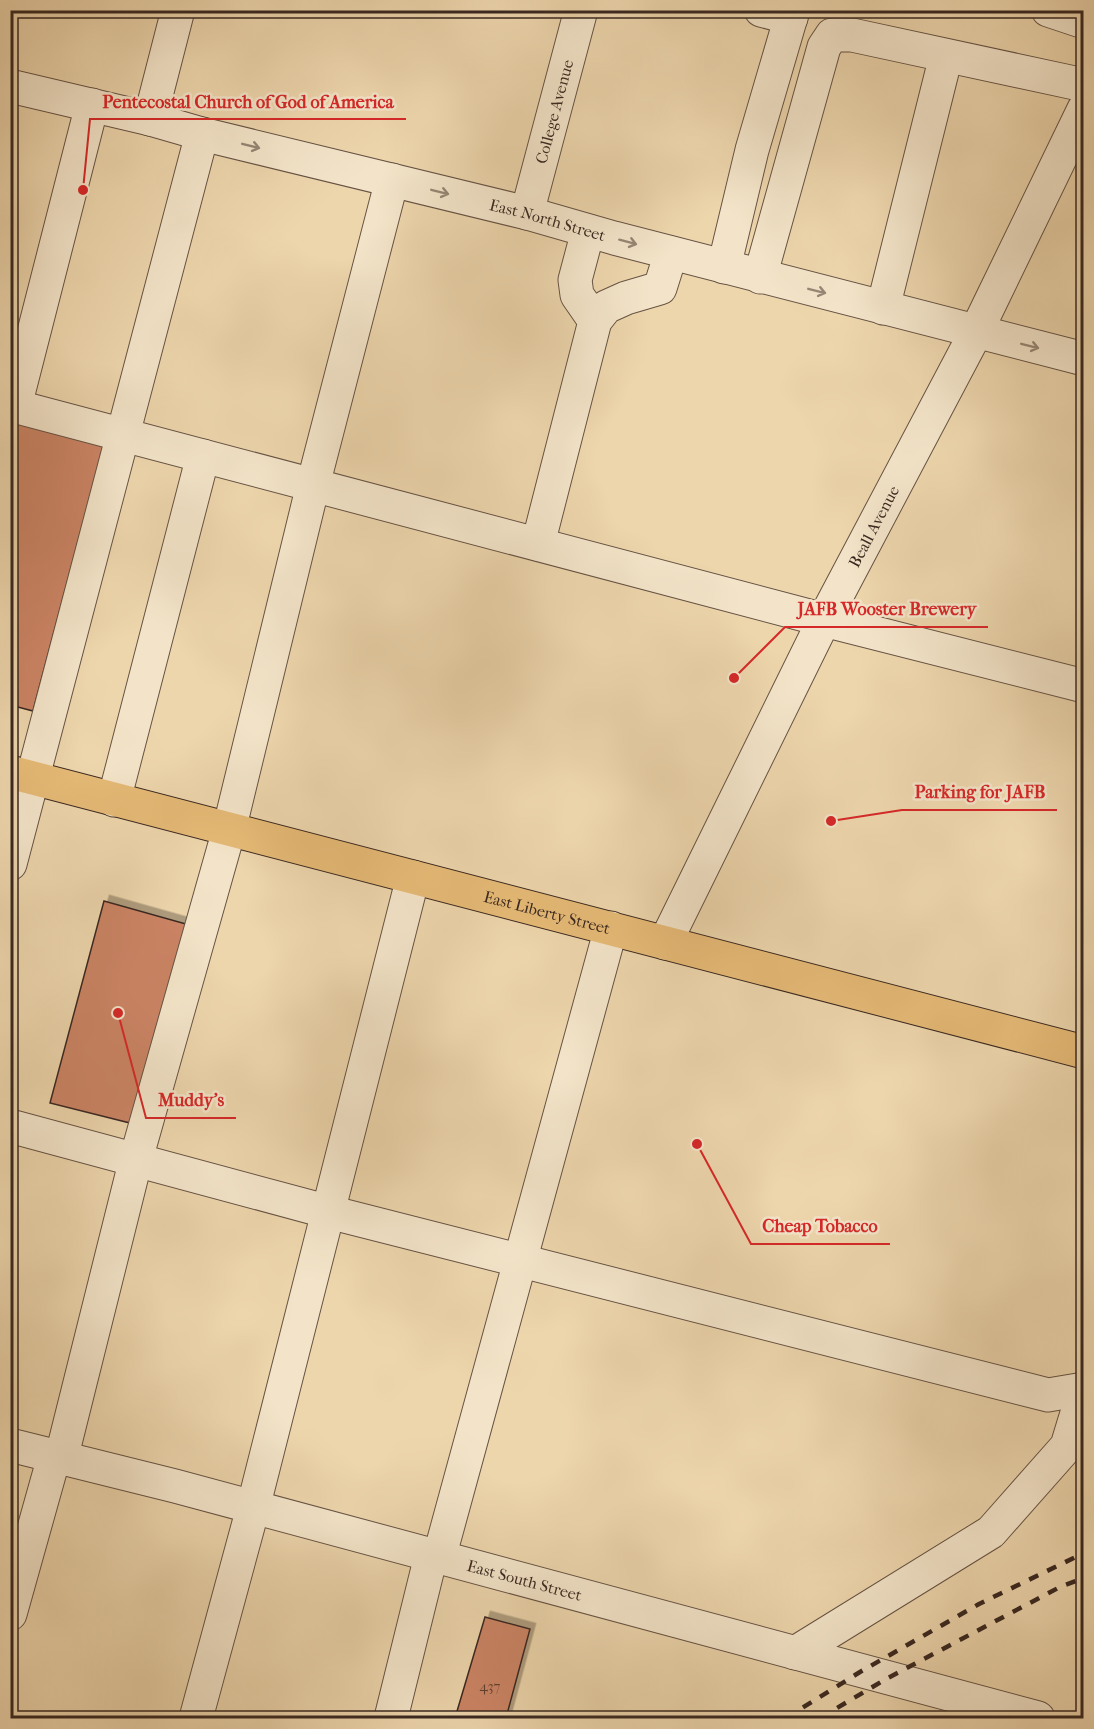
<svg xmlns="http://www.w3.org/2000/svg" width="1094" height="1729" viewBox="0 0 1094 1729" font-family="'IM FELL French Canon',serif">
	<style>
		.building { fill: #cb8465; stroke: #392821; stroke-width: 1.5; filter: url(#shadow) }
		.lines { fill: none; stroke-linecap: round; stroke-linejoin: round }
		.minor-casing { stroke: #665344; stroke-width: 35 }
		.major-casing { stroke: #392821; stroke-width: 35 }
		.minor { stroke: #f3e4c9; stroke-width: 33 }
		.major { stroke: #e6ba76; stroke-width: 33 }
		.rail { stroke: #392821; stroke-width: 4.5; stroke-dasharray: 10 10; stroke-linecap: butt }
		.oneway { stroke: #968675 }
		.labels { text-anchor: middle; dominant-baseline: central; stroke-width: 5; stroke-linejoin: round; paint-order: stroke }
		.number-label { font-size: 14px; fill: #5e3f32 }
		.street-label { font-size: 16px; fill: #392821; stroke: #f3e4c9 }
		.leader { fill: none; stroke: #d62828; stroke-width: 2 }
		.callout-dot { fill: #d62828; stroke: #f3e4c9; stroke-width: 2 }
		.callout-label { font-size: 18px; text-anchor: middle; font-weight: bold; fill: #d62828; stroke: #f3e4c9; stroke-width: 5; stroke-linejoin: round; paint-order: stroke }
	</style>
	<defs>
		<filter id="shadow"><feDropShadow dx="5.5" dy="-5.5" stdDeviation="0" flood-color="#0004"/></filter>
	</defs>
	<rect width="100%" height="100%" fill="#edd5ac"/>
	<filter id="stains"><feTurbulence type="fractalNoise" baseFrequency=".00333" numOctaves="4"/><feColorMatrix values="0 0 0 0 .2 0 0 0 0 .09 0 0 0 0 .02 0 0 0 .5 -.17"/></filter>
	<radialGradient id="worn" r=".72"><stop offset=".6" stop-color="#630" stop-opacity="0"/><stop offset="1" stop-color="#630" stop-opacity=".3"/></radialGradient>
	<!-- building -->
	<path class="building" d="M10 415 105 441 33 711 10 705Z
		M104 901 186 924 134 1124 50 1103Z
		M485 1617 530 1629 506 1718H455Z"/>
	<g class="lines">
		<!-- minor casing -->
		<g class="minor-casing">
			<g id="minor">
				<path d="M761 10 791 18"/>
				<path d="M1048 10 1084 22"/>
				<path id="s1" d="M10 86 150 119 202 134 527 213 614 238 1084 359"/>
				<path d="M150 119 178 10"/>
				<path id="s2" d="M527 213 581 10"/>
				<path d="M588 231 575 280 577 295 595 321"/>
				<path d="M724 267 752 150 793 10"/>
				<path d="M760 277 824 47 832 35H852L1084 85"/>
				<path d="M883 308 946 56"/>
				<path d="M10 405 824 620 1084 686"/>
				<path d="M15 406 92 105"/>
				<path d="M538 544 595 321 606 307 626 298 660 288 671 253"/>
				<path d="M114 800 203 456"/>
				<path d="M10 864 202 134"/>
				<path id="s3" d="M665 943 824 620 976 332 1084 109"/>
				<path d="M10 1126 329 1212 1048 1395 1084 1389"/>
				<path id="s4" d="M10 1445 175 1486 1038 1718"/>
				<path d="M61 1459 136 1159 229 830 313 485 392 180"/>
				<path d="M439 1558 611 928"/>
				<path d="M10 1614 54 1457"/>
				<path d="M795 1653 991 1532 1067 1446 1084 1390"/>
				<path d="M196 1718 253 1508 413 877"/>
				<path d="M391 1718 431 1556"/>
			</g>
		</g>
		<!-- major casing -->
		<g class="major-casing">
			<g id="major">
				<path id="s5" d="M10 772 1084 1052"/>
			</g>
		</g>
		<!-- minor -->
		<use href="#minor" class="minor"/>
		<!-- major -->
		<use href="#major" class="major"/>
		<!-- rail -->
		<path class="rail" d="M786 1718 860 1672 979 1604 1084 1553
			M820 1718 886 1679 1060 1587 1084 1578"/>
	</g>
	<!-- one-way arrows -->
	<defs><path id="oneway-shaft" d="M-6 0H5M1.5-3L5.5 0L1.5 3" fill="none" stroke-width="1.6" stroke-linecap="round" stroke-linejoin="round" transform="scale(1.5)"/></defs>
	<g class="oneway">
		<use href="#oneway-shaft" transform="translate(251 146) rotate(14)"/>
		<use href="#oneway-shaft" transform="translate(440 192) rotate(14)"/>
		<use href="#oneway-shaft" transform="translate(628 242) rotate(15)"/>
		<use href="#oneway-shaft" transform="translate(817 291) rotate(14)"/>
		<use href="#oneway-shaft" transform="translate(1030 346) rotate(14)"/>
	</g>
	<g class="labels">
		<!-- number labels -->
		<g class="number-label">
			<text x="490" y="1686">437</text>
		</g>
		<!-- street labels -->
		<g class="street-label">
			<text stroke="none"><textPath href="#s2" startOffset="105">College Avenue</textPath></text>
			<text stroke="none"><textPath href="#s1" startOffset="554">East North Street</textPath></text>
			<text stroke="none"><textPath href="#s3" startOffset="466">Beall Avenue</textPath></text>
			<text stroke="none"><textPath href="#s5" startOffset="555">East Liberty Street</textPath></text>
			<text stroke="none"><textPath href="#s4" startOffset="532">East South Street</textPath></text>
		</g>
	</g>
	<!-- callouts -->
	<path class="leader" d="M83 190L90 119H406M734 678L785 627H988M831 821L902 810H1057M118 1013L146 1118H236M697 1144L751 1244H890"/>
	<g class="callout-dot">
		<circle cx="83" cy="190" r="6"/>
		<circle cx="734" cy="678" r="6"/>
		<circle cx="831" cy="821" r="6"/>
		<circle cx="118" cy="1013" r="6"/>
		<circle cx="697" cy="1144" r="6"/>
	</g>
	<g class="callout-label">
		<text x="248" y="108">Pentecostal Church of God of America</text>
		<text x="887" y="615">JAFB Wooster Brewery</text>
		<text x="980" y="798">Parking for JAFB</text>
		<text x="191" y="1106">Muddy's</text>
		<text x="820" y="1232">Cheap Tobacco</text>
	</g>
	<!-- margin -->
	<rect width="1094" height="1729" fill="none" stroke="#edd5ac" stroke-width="36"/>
	<rect x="12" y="12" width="1070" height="1705" fill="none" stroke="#392821" stroke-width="3"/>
	<rect x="18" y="18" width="1058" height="1693" fill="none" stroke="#392821" stroke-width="1.5"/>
	<rect width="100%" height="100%" filter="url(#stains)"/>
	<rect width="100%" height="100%" fill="url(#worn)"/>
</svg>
